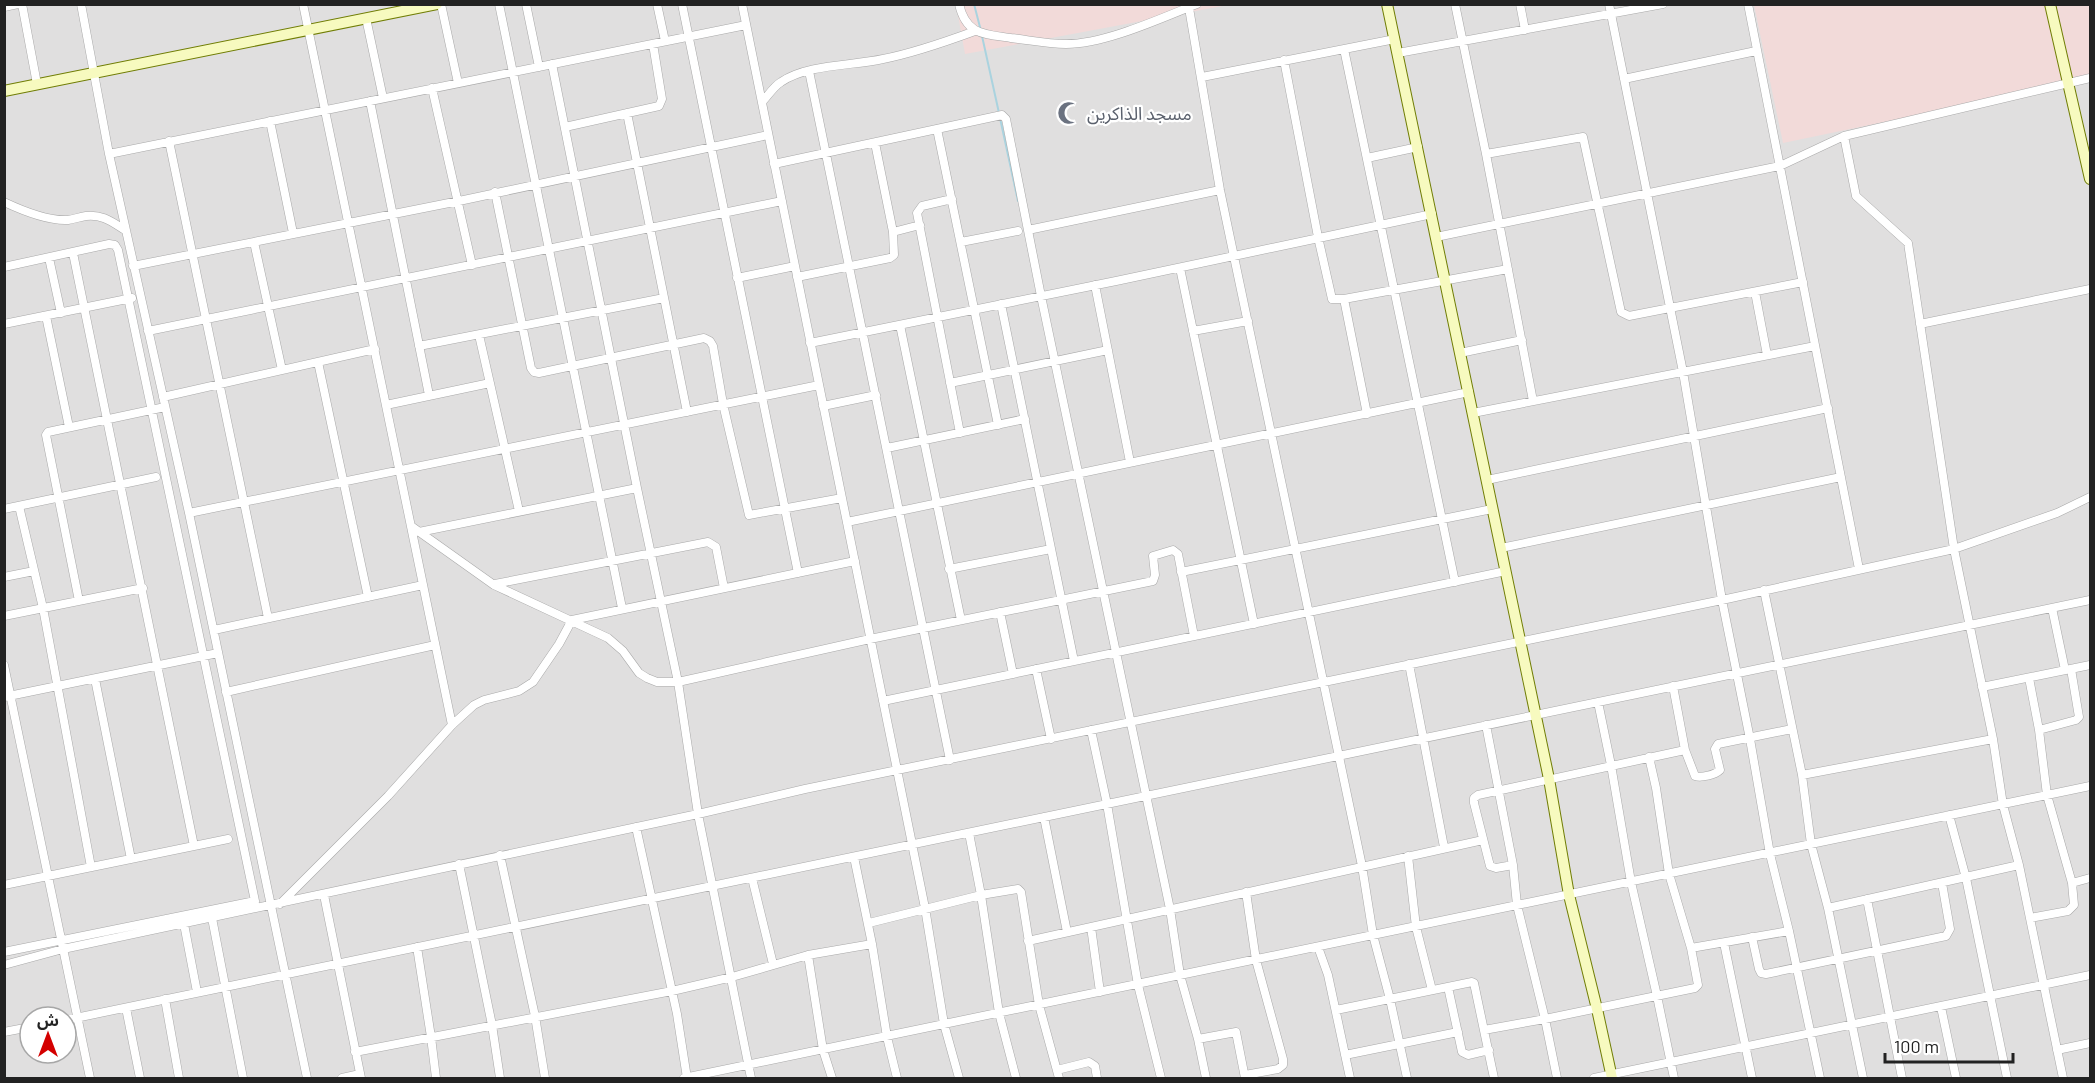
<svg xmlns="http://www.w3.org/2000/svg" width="2095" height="1083" viewBox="0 0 2095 1083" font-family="Barlow,'Noto Sans Arabic',sans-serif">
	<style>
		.residential { fill: #e0dfdf; fill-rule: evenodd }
		.commercial { fill: #f2dad9 }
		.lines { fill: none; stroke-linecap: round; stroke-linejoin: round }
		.stream { stroke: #aad3df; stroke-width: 2 }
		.street-casing { stroke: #a9a9a9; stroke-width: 9 }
		.secondary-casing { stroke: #707d05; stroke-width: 12 }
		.street { stroke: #fff; stroke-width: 8 }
		.secondary { stroke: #f7fabf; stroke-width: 10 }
		.labels { text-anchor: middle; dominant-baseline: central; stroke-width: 4.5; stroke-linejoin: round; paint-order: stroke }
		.worship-label { font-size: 18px; fill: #5b616d; stroke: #fff; text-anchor: start }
	</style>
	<rect width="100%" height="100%" fill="#f2efe9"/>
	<!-- residential -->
	<path class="residential" d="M5 5H2090V1078H5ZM30 1017H66V1053H30Z"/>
	<!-- commercial -->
	<path class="commercial" d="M956 4 1228 5 965 54Z
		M1754 5H2090V79L1783 143Z"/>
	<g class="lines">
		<!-- stream -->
		<path class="stream" d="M974 4 981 31
			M982 36 999 113
			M1000 118 1018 201"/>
		<!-- street casing -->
		<g class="street-casing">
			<path id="street" d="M22 4 37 84
				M81 4 109 154 189 513 307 1078
				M303 4 452 725
				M441 4 458 83
				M499 4 622 608
				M526 4 539 67
				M657 4 665 41
				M682 4 798 573
				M742 4 925 908 944 1024 959 1078
				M959 4C966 35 984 34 1011 38 1029 40 1047 44 1066 44 1105 44 1159 19 1197 4
				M1455 4 1486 154 1533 401
				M1520 4 1525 30
				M1609 4 1683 372 1722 600 1750 739 1770 854 1789 931 1820 1078
				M1748 4 1859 569
				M4 7 18 4
				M1189 8 1220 190 1362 866 1373 935 1390 999 1407 1078
				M366 18 383 98
				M1344 49 1455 582
				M1398 53 1663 4
				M1284 60 1318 237 1332 299H1344L1508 269
				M552 64 637 488 678 682 698 814 751 1078
				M809 71 950 760
				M1202 77 1395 39
				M1624 79 1756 51
				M432 88 472 265
				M370 101 429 395
				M762 102C768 96 773 87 781 82 808 64 851 66 883 59 914 53 945 42 975 31
				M627 113 687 412
				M270 121 293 233
				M565 127 659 106 662 99 653 44
				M937 129 998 425
				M1844 136 1856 196 1908 243 1954 549 1993 739 2003 805 2019 865 2063 1078
				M169 141 268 618
				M109 154 746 25
				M1486 154 1583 137 1621 312 1629 316 1803 282
				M1367 158 1418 147
				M774 164 1002 115 1006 119 1041 296 1170 909 1180 975 1198 1039 1206 1078
				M495 192 531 368 534 372 539 373 704 338 710 341 713 346 723 404 749 515 842 498
				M952 199 922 206 917 213 960 433
				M4 202C21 210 49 221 68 220 74 219 80 217 86 216 102 214 112 222 125 230
				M1028 230 1220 190
				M893 232 920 225
				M1436 237 1780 166 1844 136 2090 78
				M254 242 282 370
				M961 242 1018 231
				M73 253 194 846
				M49 258 61 313
				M133 266 459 201 768 135
				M4 267 109 244 115 245 118 250 255 901 4 952
				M1180 268 1254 624
				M797 277 890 258 894 255 893 232 875 143
				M737 278 795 266
				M1095 285 1130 462
				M1755 292 1767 355
				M1344 299 1367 414
				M1001 304 1074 661
				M46 316 69 427
				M4 324 132 298
				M1920 324 2090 289
				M900 325 961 620
				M148 331 782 201
				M1193 331 1248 321
				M479 335 519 511
				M810 343 1116 281 1432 214
				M419 346 664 298
				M1460 353 1522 340
				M318 362 368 597
				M950 383 1108 350
				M163 397 375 349
				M386 405 490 383
				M823 406 876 395
				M1473 413 1815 346
				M887 448 1025 419
				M1487 480 1828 408
				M19 506 43 608 91 867
				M4 509 156 477
				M189 513 819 385
				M847 522 1469 392
				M411 526 494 585 608 638 623 651 639 673 647 678 657 682H678L870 639 1153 581 1155 575 1153 556 1173 550 1178 554 1194 636
				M419 532 637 488
				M1501 548 1841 477
				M949 569 1051 549
				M1181 572 1492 509
				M4 577 34 571
				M495 584 708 542 716 547 724 588
				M1764 590 1802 775 1811 844 1828 908 1863 1078
				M79 601 46 435 48 432 165 407
				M2052 608 2065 670
				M1000 612 1013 674
				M4 616 143 588
				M214 630 423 585
				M1409 664 1444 847
				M4 665 90 1078
				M1036 669 1051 739
				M2029 678 2039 730 2047 795 2072 883 2074 905 2068 911 2030 918
				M95 679 131 859
				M1673 686 1685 750 1695 776C1701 778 1715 775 1720 770L1715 749 1718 744 1792 729
				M1982 687 2090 665
				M226 692 435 645
				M4 697 218 653
				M883 701 1506 571
				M1598 702 1611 765 1631 882 1657 996 1674 1078
				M1486 725 1513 865 1517 905 1545 1019 1557 1078
				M1091 730 1107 804 1138 985 1161 1078
				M2039 730 2076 720 2079 717 2071 669
				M1802 775 1993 739
				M1949 815 1966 878 2007 1078
				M1044 817 1067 932
				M636 827 677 1014 687 1078
				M969 833 981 895 999 1013 1016 1078
				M500 855 535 1016 545 1078
				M1408 856 1416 927 1432 990
				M854 857 872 944 887 1037 897 1078
				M459 864 492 1025 500 1078
				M1513 865 1496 868 1490 866 1474 803V798L1478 795 1685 750
				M752 878 773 964
				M2072 883 2090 878
				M4 885 228 839
				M324 895 361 1078
				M1867 899 1902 1078
				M280 904 388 796 452 725 474 705 484 700 519 691 533 682 559 644 572 620 855 561
				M1828 908 2019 865
				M212 918 243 1078
				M869 923 981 895 1018 889 1021 892 1039 1005 1059 1078
				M184 924 197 992
				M1091 927 1100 992
				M1752 937 1759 969 1761 973 1766 974 1946 936 1950 929 1942 883
				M1028 941 1483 840
				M1724 943 1752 1078
				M417 947 431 1037 436 1078
				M1318 947 1328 975 1350 1078
				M1691 948 1789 931
				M808 955 823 1050 832 1078
				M4 965 63 949 698 814 805 789 1722 600 1954 549 2057 513 2090 497
				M1448 987 1462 1052 1468 1055 1489 1050
				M165 999 179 1078
				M1941 1007 1956 1078
				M126 1008 140 1078
				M1336 1010 1472 982 1474 983 1494 1078
				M66 1020 2090 600
				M1484 1030 1545 1019 1695 988 1698 985 1691 948 1669 874 1656 788 1649 757
				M4 1032 30 1027
				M1198 1039 1236 1032 1245 1078
				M2057 1050 2090 1043
				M355 1052 672 991 732 977 808 955 872 944
				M1345 1055 1458 1032
				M1057 1070 1089 1062 1095 1066 1097 1078
				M1245 1075 1278 1069 1283 1065V1059L1256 960 1246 892
				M342 1078 360 1074
				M684 1078 2090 786
				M1594 1078 2090 975"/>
		</g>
		<!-- secondary casing -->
		<g class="secondary-casing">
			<path id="secondary" d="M1387 4 1549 779 1569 895 1597 1009 1612 1078
				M2050 4 2090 179
				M4 91 437 4"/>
		</g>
		<!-- street -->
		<use href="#street" class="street"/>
		<!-- secondary -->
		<use href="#secondary" class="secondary"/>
	</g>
	<!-- icons -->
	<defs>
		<g id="mosque-bare" transform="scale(1.8)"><path d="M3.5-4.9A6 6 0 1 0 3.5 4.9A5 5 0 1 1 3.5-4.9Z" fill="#6b7280" stroke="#fff" stroke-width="2.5" paint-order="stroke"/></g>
	</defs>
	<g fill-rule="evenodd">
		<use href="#mosque-bare" x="1069" y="113"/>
	</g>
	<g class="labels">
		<!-- worship labels -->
		<g class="worship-label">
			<text x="1087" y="113">مسجد الذاكرين</text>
		</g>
	</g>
	<!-- border -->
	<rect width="2095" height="1083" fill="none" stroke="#222222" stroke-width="12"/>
	<!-- north arrow -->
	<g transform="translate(48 1035)"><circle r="28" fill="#ffffff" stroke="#a7a7a7" stroke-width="1.5"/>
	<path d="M0-4.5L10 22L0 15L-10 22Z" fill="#d40000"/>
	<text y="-9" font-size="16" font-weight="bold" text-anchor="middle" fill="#222222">ش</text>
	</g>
	<!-- scale -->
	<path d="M1885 1053v9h128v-9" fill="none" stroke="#222222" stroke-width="3"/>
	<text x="1894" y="1053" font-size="18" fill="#222222" stroke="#ffffff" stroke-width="4.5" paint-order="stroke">100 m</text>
</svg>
